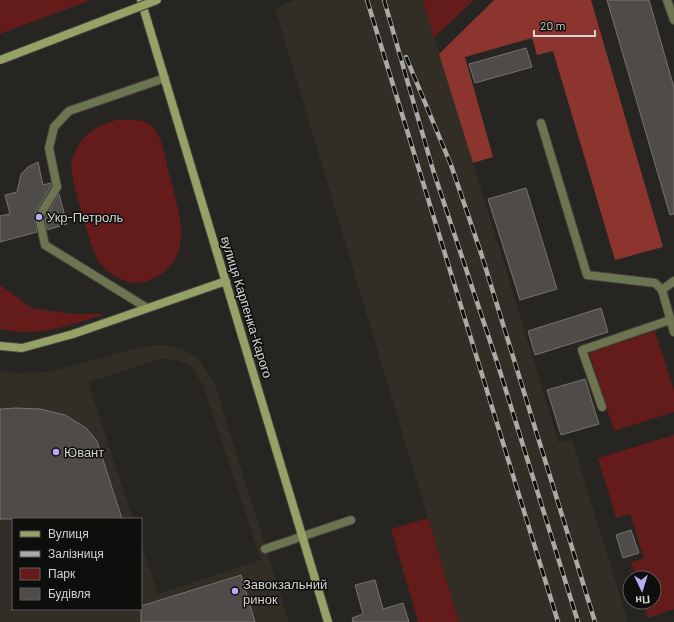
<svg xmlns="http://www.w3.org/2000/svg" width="674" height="622" viewBox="0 0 674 622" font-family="Barlow,sans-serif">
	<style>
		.built { fill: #322e25; fill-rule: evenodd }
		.green { fill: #631c19 }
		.forest { fill: #8c352f }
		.building { fill: #4e4b48; stroke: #76726f }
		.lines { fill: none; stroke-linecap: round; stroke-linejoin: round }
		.service-casing { stroke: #42413d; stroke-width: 10 }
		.secondary-casing { stroke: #42413d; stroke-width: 10 }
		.service { stroke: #6d7450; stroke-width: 8 }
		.secondary { stroke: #96a166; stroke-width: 8 }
		.rail-casing { stroke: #abaaa8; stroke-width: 4.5 }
		.rail { stroke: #0e0e0c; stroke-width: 3; stroke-dasharray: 9; stroke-linecap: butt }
		.secondary-bridge-casing { stroke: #42413d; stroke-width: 10; stroke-linecap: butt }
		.secondary-bridge { stroke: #96a166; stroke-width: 8 }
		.poi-dot { fill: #bda9f5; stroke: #0e0e0c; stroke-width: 1.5 }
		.labels { text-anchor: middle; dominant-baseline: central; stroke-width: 3; stroke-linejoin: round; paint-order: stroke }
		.poi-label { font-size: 13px; fill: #d4d3d1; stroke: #0e0e0c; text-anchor: start }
		.street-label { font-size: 13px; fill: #d4d3d1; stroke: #0e0e0c }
	</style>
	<rect width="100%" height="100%" fill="#262521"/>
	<!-- built -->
	<path class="built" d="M295 0H423L559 443 572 440 628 622H459L275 8Z
		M161 345 181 348 198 358 214 382 289 622H0V371L16 373 49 372 141 347ZM161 359 176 360 191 366 203 385 261 560 158 594 141 543V609H13V519H133L88 382Z"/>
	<!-- green -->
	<path class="green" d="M0 0H91L0 34Z
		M423 0H474L434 38Z
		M116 120C126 120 140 118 149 124 163 133 165 159 169 174 177 205 195 252 161 274 154 278 146 283 138 283 123 283 108 274 99 262 92 252 71 180 71 166 72 162 73 155 75 152 83 133 98 126 116 120Z
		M0 285 32 308 74 314H106C69 325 39 338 0 329Z
		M655 331 674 390V412L614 431 589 352Z
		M674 435V609L648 618 643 602H654V578H636L631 562 644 558 630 514 616 518 598 458Z
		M428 518 459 622H418L391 529Z"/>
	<!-- forest -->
	<path class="forest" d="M494 0H591L663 247 615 260 553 51 537 55 532 38 465 57 493 157 473 163 439 54Z"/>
	<!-- building -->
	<path class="building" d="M607 0H649L674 88V214L670 215Z
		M526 48 532 67 475 83 469 64Z
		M38 162 43 185 51 183V186L34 215 37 232 0 242V216L10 214 5 195 17 192 21 174 28 167Z
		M526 188 557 289 520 300 488 199Z
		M59 194 67 224 47 230 45 218Z
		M601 308 608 332 535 355 528 331Z
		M585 379 599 424 561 435 547 390Z
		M16 408 40 409 65 415 86 428 97 441 122 519H0V409Z
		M631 530 639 553 623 558 616 535Z
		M241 575 255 622H141V606Z
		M375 580 383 609 403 603 409 622H353L352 618 363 614 355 585Z"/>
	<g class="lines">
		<!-- service casing -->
		<g class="service-casing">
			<path id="service" d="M667 0 674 20
				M541 123 587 275 655 283 662 290
				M674 281 662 290 674 332
				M147 308 45 245 39 217 57 187 49 148 54 127 69 111 165 78
				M602 407 582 350 670 320
				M265 549 351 520"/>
		</g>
		<!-- secondary casing -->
		<g class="secondary-casing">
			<path id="secondary" d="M141 0 328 622
				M0 346 22 348 73 334 226 281"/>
		</g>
		<!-- service -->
		<use href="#service" class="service"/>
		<!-- secondary -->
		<use href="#secondary" class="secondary"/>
		<!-- rail casing -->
		<g class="rail-casing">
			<path id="rail" d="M367 0 558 622
				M384 0 433 170 498 365 578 622
				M406 57 451 165 481 253 595 622"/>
		</g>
		<!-- rail -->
		<use href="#rail" class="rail"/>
		<!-- secondary-bridge casing -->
		<g class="secondary-bridge-casing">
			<path id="secondary-bridge" d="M0 60 157 0"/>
		</g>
		<!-- secondary-bridge -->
		<use href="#secondary-bridge" class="secondary-bridge"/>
	</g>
	<!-- markers -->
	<g class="poi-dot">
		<circle cx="39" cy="217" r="4"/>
		<circle cx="56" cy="452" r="4"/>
		<circle cx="235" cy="591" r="4"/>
	</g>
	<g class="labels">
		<!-- poi labels -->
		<g class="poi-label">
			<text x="47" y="217">Укр-Петроль</text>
			<text x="64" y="452">Ювант</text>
			<text x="243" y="584">Завокзальний<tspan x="243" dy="15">ринок</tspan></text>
		</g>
		<!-- street labels -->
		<g class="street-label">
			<text transform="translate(247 307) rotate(73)">вулиця Карпенка-Карого</text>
		</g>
	</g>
	<!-- legend -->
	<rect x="12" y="518" width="130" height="92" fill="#0e0e0c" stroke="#5d5d5b"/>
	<rect x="20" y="531" width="20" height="6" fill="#96a166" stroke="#5d5d5b"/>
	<text x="48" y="538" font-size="12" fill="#d4d3d1">Вулиця</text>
	<rect x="20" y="551" width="20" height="6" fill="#abaaa8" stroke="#5d5d5b"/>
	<text x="48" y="558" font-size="12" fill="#d4d3d1">Залізниця</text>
	<rect x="20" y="568" width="20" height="12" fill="#631c19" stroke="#5d5d5b"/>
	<text x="48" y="578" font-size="12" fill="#d4d3d1">Парк</text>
	<rect x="20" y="588" width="20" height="12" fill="#4e4b48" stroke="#5d5d5b"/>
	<text x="48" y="598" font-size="12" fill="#d4d3d1">Будівля</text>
	<!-- north arrow -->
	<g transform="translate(642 590) rotate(176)"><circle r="19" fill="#0e0e0c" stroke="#5d5d5b"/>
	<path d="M0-3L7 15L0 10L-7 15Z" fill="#bda9f5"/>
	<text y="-6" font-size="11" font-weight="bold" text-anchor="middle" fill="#d4d3d1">Пн</text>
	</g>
	<!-- scale -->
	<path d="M534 30v6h61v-6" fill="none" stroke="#d4d3d1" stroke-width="2"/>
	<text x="540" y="30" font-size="12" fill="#d4d3d1" stroke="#0e0e0c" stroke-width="3" paint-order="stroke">20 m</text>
</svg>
